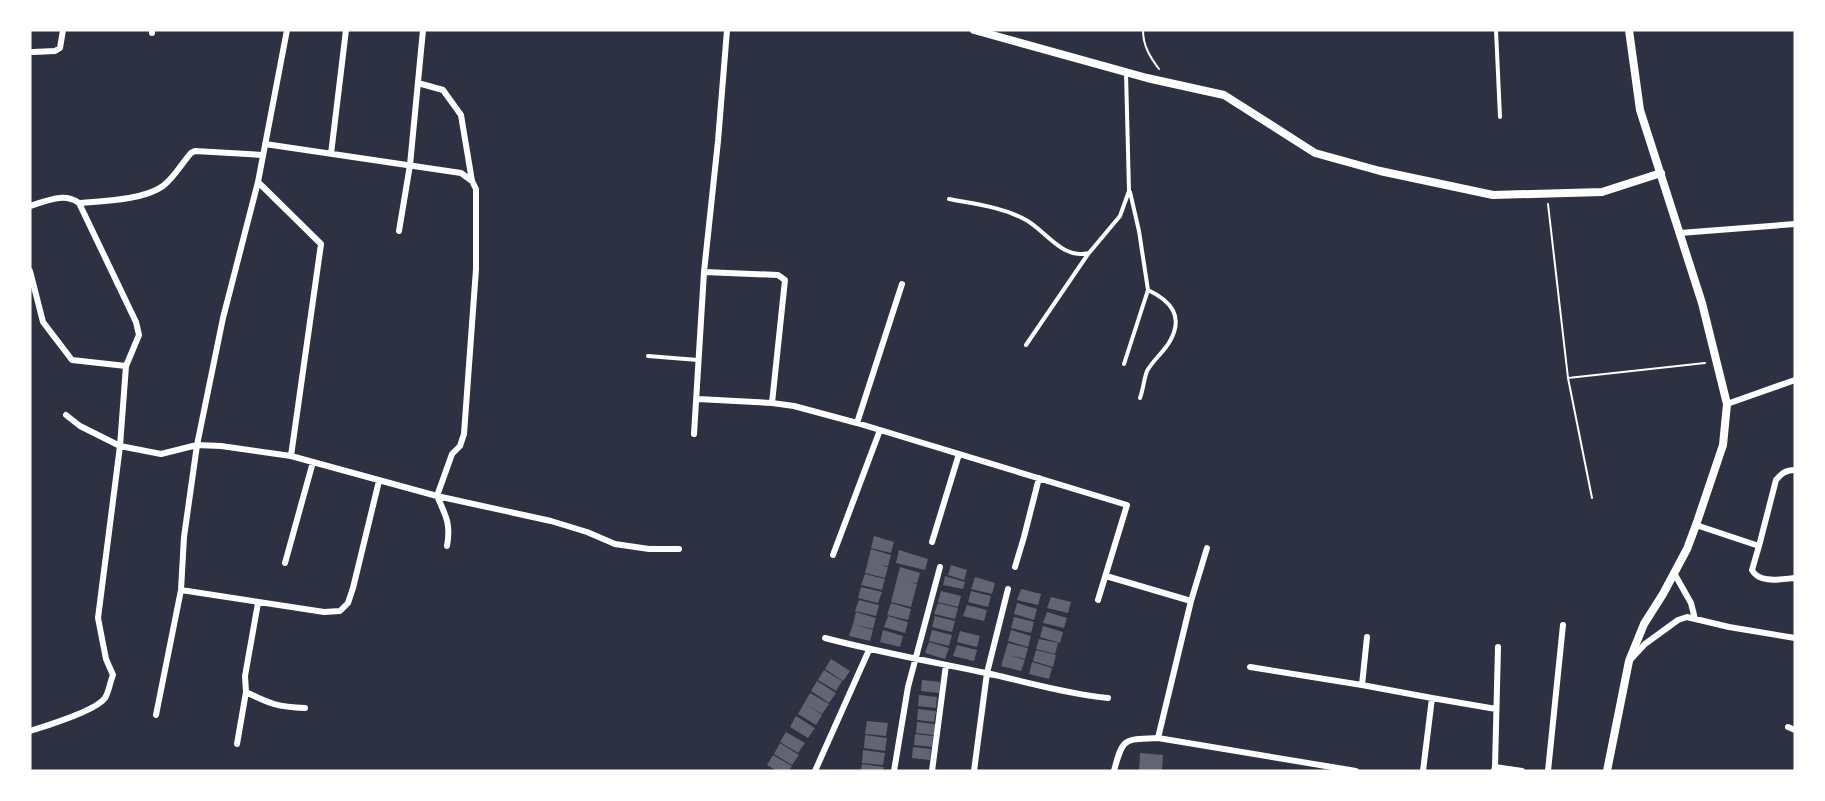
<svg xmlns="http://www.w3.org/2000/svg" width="1825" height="801" viewBox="0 0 1825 801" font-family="'PT Sans',sans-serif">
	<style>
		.building { fill: #626471 }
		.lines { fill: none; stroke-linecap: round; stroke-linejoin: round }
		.path { stroke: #fff; stroke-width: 2 }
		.service { stroke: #fff; stroke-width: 4 }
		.minor { stroke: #fff; stroke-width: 6 }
		.tertiary { stroke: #fff; stroke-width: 8 }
	</style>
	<rect width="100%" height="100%" fill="#2d3142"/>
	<!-- building -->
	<path class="building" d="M874 536 894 542 891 553 871 548Z
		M871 549 891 555 888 566 881 565 888 567 885 578 865 573Z
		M899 550 928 559 925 570 896 563Z
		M951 565 967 570 964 580 948 575Z
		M900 567 920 573 917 583 910 582 917 584 911 607 891 602Z
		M865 574 885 579 882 590 861 585Z
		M945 576 965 582 963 589 943 585Z
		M975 577 995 583 992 594 971 589Z
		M861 587 882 592 878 603 858 598Z
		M1021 589 1041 594 1038 605 1017 600Z
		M941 591 961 596 958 607 938 602Z
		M971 591 991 596 988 607 968 602Z
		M1051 597 1071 602 1068 613 1047 608Z
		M859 600 879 605 876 616 855 611Z
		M891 603 911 609 908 620 887 615Z
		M938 603 958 608 955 619 934 614Z
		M1017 603 1037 609 1034 620 1014 614Z
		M967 605 987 610 984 621 963 616Z
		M856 612 876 618 873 629 853 624Z
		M1047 612 1067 618 1064 628 1043 623Z
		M888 616 908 622 905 633 884 627Z
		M935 616 955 621 952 632 932 627Z
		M1014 617 1034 622 1031 633 1011 628Z
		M853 624 873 630 870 641 849 636Z
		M1043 626 1063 632 1060 643 1040 637Z
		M883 630 903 636 900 647 880 642Z
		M932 630 952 635 949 646 929 641Z
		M1011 630 1031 636 1028 647 1008 641Z
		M960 631 980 636 977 647 957 642Z
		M1039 639 1058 643 1055 654 1036 649Z
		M929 642 949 648 945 659 925 653Z
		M1008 643 1028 648 1025 659 1010 655 1025 660 1021 671 1001 666Z
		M957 645 977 650 974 661 953 656Z
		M1036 650 1056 655 1053 667 1033 661Z
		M831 659 850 671 843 681 825 669Z
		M1032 662 1052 668 1049 679 1029 674Z
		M824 670 842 681 836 691 818 680Z
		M922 680 940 682 939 693 921 691Z
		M817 681 836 693 829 703 811 691Z
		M810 693 829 704 822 714 808 705 822 715 816 725 798 714Z
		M919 695 937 697 936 708 918 706Z
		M918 709 936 711 934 722 917 720Z
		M796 716 815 728 808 738 790 727Z
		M867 721 888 723 886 736 865 734Z
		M917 722 935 724 934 735 916 733Z
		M786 732 805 743 798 753 780 742Z
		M915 734 933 736 932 747 914 745Z
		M865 735 887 738 885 751 864 748Z
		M780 743 799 755 792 765 774 754Z
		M913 747 931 749 930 760 912 758Z
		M863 750 885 753 883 765 862 763Z
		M1140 753 1163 755 1162 771H1139Z
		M773 755 792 766 789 771H777L767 765Z
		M862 764 884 767 883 771H861Z"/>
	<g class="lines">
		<!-- path -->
		<path class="path" d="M1143 30C1143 46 1150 57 1159 69
			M1548 204 1568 378 1592 498
			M1568 378 1705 363"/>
		<!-- service -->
		<path class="service" d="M1496 30 1500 117
			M1130 192 1139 231 1148 290C1171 301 1184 316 1170 341 1164 352 1153 360 1147 371 1144 379 1143 390 1140 398
			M949 199C974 204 1003 207 1026 220 1046 231 1062 260 1089 253L1120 216 1129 191 1126 73
			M1026 345 1088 254
			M648 356 698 360
			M1124 364 1148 290"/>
		<!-- minor -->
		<path class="minor" d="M152 33V30
			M33 52 55 51 60 48 63 30
			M418 83 443 90 461 115 472 181
			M265 144 461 173 472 181 476 189V269L464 434 460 446 452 454 437 496C446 516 451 524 447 546
			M331 154 346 30
			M258 182 321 244 291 456
			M79 203C102 201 144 200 163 186 174 178 182 163 191 153L195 151 263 155
			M30 206C47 201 64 192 79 203L136 322 139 335 126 366
			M399 231 410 165 423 30
			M1680 233 1795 224
			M30 271 43 322 72 360 126 366 120 446 80 426 66 415
			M704 272 778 275 785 280 772 403
			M902 284 857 423 1127 505 1098 600
			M698 399 772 403 794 406 857 423
			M1727 404 1795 380
			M694 434 704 272 718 141 727 30
			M1696 525 1759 546 1776 480C1782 473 1786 470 1795 470
			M932 542 959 454
			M1759 546 1752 570C1759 584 1782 579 1795 578
			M1207 548 1191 601 1158 738 1356 771
			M833 555 880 430
			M285 563 313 462
			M1015 567 1024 537 1039 478
			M1674 573 1691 603 1695 619
			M1106 576 1191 601
			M181 590 324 612 340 611 348 603 353 588 379 481
			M1367 637 1362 685 1432 698 1423 771
			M825 638C878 652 933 662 986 673 1027 682 1067 694 1108 698
			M1632 658 1645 644 1678 620 1687 617 1729 627 1795 638
			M1250 667 1362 685
			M246 692C270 704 278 707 305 708
			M1432 698 1496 709
			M156 715 181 590 184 537 197 445 221 446 291 456 437 496 551 521 587 532 615 544 649 549H679
			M1788 727 1795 730
			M30 731C46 726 96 711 105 698 109 692 110 682 113 675L106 659 98 618 120 446 161 454 197 445 223 318 258 182 287 30
			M237 744 246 692 245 676 258 603
			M1495 767 1498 647
			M815 771 869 650
			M894 771 908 687 940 567
			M932 771 946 665
			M974 771 987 673 1008 589
			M1114 771C1123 736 1124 740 1158 738
			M1494 771 1495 767 1522 771
			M1548 771 1563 625"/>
		<!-- tertiary -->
		<path class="tertiary" d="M974 30 1147 78 1224 95 1315 153 1380 171 1493 195 1602 192 1661 173
			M1607 771 1629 661 1644 624 1663 594 1687 549 1696 525 1723 445 1727 404 1702 303 1640 110 1629 30"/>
	</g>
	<!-- border -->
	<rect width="1825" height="801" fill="none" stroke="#ffffff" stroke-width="63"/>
</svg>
